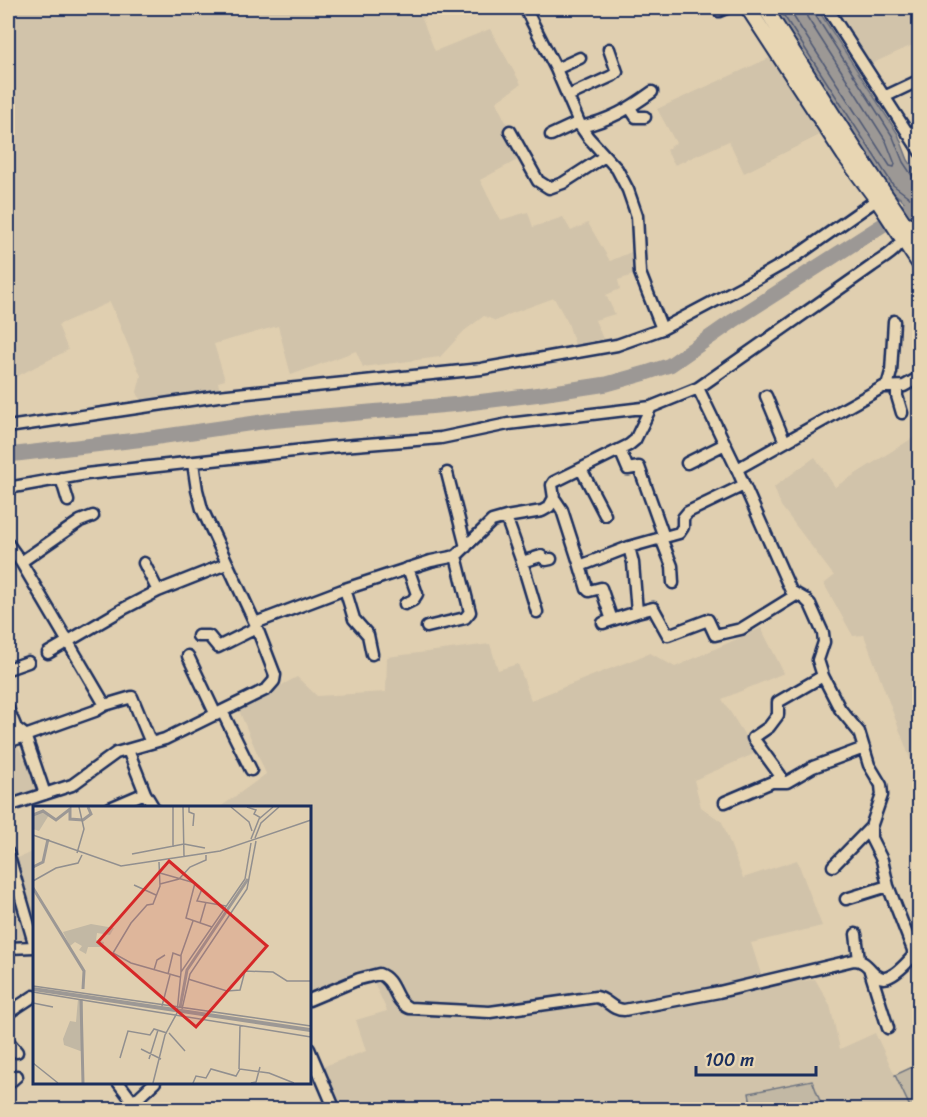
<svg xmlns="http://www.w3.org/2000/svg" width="927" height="1117" viewBox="0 0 927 1117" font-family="Sriracha,sans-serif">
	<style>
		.built { fill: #d1c3aa }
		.green { fill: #c2b8a4; stroke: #6e7481; stroke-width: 1.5 }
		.water { fill: #9c9895; stroke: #686e7f; stroke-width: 1.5 }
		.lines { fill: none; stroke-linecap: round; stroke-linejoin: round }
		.shore { stroke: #4f5974; stroke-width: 1.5 }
		.river { stroke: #9c9895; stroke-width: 15 }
		.minor-casing { stroke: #1b2f5e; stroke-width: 15 }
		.major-casing { stroke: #1b2f5e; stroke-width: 18 }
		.minor { stroke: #e8d6b3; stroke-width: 10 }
		.major { stroke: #e8d6b3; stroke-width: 14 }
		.inset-river { fill: none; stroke: #9c9895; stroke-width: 3 }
		.inset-road { fill: none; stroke: #918f8f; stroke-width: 1.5 }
		.view { fill: #d62828; fill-opacity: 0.15; stroke: #d62828; stroke-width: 3 }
		.inset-edge { fill: none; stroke: #1b2f5e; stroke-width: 3 }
	</style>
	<rect width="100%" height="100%" fill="#e0cfb0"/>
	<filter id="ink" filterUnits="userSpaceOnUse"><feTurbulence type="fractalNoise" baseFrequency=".0167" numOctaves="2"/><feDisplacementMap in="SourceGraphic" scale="12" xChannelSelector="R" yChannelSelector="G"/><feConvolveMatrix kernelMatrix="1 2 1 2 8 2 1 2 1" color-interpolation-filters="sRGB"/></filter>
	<g filter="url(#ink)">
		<!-- built -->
		<path class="built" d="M8 8H441L422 19 435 51 490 29 521 84 496 102 523 157 480 180 500 220 528 212 533 227 563 217 571 231 588 223 610 261 631 252 636 274 618 280 620 289 606 295 615 314 595 320 603 339 575 345 568 323 554 298 510 314 496 321 484 316 464 331 440 357 363 367 356 351 291 375 278 326 214 344 225 380 218 382 220 391 141 402 137 392 141 376 110 302 58 325 68 350 8 381Z
			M827 8H919V42L871 64 830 8Z
			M774 56 824 133 744 173 729 141 675 165 666 150 676 143 657 109Z
			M919 434 920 758 911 761 864 635 853 636 824 584 834 576 781 506 774 487 815 457 835 487Z
			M761 628 784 673 722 699 756 753 694 780 701 807 722 822 743 878 797 860 822 926 751 943 765 987 815 979 830 1005 840 1049 875 1033 911 1109H823L812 1080 749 1093 752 1109H335L316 1069 366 1051 356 1020 387 1011 368 969 309 993V808H219L266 774 238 708 297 677 317 696 386 692 387 657 490 644 498 670 518 664 531 700 650 653 675 667Z
			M15 740 39 789 8 802V743Z
			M32 852 34 853V938L8 943V862Z"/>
		<!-- green -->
		<path class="green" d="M919 1064V1109H911L895 1075Z
			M812 1080 823 1109H752L749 1093Z"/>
		<!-- water -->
		<path class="water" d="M772 8H817L898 134 908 160 919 176V237C917 214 909 203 889 190Z"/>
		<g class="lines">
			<!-- shore -->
			<path class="shore" d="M779 8 893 185 909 197 919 212
				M788 8 890 166 894 167 895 164 886 141 807 17 805 8
				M813 8 814 13 893 137 903 162 913 177 920 179"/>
			<!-- river -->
			<path class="river" d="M8 455 145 439 268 421 460 404 541 394 607 384 646 373 670 365 733 321 920 201"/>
			<!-- minor casing -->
			<g class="minor-casing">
				<path id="minor" d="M449 8H451
					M525 8 556 69 581 127 588 137 617 169 628 190 637 216 640 273 662 329
					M829 8 831 14 920 152
					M719 11 726 8
					M556 69 580 58
					M568 96 612 76 617 72 609 49
					M884 97 920 80
					M630 108 636 117H645
					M581 127C612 119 627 110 652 92
					M510 131 538 181 549 188 563 183 605 156
					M908 134 920 129
					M551 135 579 122
					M887 386 891 372 894 321
					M897 387V396L902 413
					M766 396 785 442
					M8 427 218 396 481 369 617 345 662 329 760 277 795 257 882 196
					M620 450 628 469 639 467 664 537
					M687 463 725 444
					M581 469 605 515
					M737 469 883 387 904 386 920 377
					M447 473 466 547
					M61 478 68 501
					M8 488 86 474 330 447 441 438 508 424 651 407 698 388 872 266C880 260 890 255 896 248 909 235 901 229 920 218
					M554 498 562 510 580 566 629 547 679 533 683 527V518L688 512 744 485
					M506 517 522 562 537 612
					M661 538 672 566 673 583
					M8 544 21 562 105 705 95 711 8 742
					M21 562 80 521 93 516
					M522 562 541 556 546 560 551 559
					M144 563 158 591
					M580 566 587 589 589 591 601 588 612 620
					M345 589 354 619 368 635 372 654
					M405 604 413 600 417 594 408 568
					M637 612 653 608 668 635 708 620 715 635 741 629 796 595
					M255 623 345 589 431 561 456 556 492 521 506 517 542 511 549 507 554 498 552 485 554 482 629 445 635 440 651 407
					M603 623 637 612 633 563 629 547
					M427 627 465 618 470 612 456 556
					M198 636H209L218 647 256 628
					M48 653 125 608 158 591 226 564
					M188 656 216 715
					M8 669 28 662
					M105 705 132 697 151 743
					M8 709 16 728 25 735 45 794
					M222 711 251 770
					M128 750 145 793 154 808
					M776 781 780 775 753 738 769 727 778 715V702L823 676
					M725 802 772 782H787L813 767 864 748
					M8 806 72 785 116 753 165 739 267 689 274 681 275 675 255 623 202 509 197 490 193 463
					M110 808 145 793
					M8 853 34 943
					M833 866 871 827
					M846 899 888 886
					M856 934 859 960
					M8 948 34 947
					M870 971 888 1028
					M309 1000 359 979 379 974C396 980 393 1001 409 1008L490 1012 596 997C608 999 611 1010 624 1010L719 992 854 960C877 960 872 1003 913 956V950L888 886 882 860 871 838V827L882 795 881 785 869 765 859 732 840 709 823 676 818 660 824 642 823 633 810 604 805 599 791 591 737 469 698 388
					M8 1013 34 996
					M8 1041 17 1052
					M309 1049 335 1110
					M118 1082 133 1102
					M8 1084 17 1076
					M125 1110 155 1082"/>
			</g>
			<!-- major casing -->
			<g class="major-casing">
				<path id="major" d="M748 8 844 155 878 201
					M765 8 854 148 920 247
					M879 193 878 201 920 265"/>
			</g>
			<!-- minor -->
			<use href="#minor" class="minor"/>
			<!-- major -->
			<use href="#major" class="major"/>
		</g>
	</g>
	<!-- overview -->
	<g transform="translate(33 806)">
		<rect width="278" height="278" fill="#e0cfb0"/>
		<path d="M8 6 16 9 6 25 0 23V10ZM58 118 81 122 77 129 64 127 63 134 71 136 70 141H55L53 148 46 144 49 140 42 136 37 140 30 126ZM45 193H50V246L31 239 30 233 37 215 43 216Z" fill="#c2b8a4"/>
		<path d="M0 181 277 222V226L0 185Z" fill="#9c9895"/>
		<path class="inset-river" d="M0 9 10 5 23 14 37 3V13L50 14 58 8 55 1M0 61 10 56 15 33M0 82 51 165 50 183M48 194 50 277M147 202 154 164 215 73"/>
		<path class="inset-road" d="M140 1V41M150 1 151 51M156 1V6L161 8 160 20M198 1 216 16 219 25M214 1 223 4 221 8 228 12M0 29 88 60 187 45 278 14M222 32 228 17 246 1M218 33 226 13 240 1M44 47 51 23 46 1M99 48 151 38 172 42M126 56 127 80 120 98 114 99 98 117 80 147 98 157 147 171M127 67 162 77 153 112 179 121M0 75 23 62 45 57 49 49M127 78 146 73 157 61 173 54V49M101 79 123 89M169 83 164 95 193 100M167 117 173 96M278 157V179M121 164 124 154 132 149M148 166V149L160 115M135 168 140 147 148 150M155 173 194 185 207 184 212 165 240 166 254 175H277M0 180 278 220M0 186 278 231M0 197 20 201M129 200 137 169M149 203 157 168 214 83 223 35M136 227 152 245M108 243 128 253M87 252 95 225 117 229 121 223 134 227M116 253 125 224M0 257 25 277M206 263 207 220M120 277 132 229 144 207 148 166 212 73 218 37M160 277 163 270 173 272 178 263 203 270 207 263 236 267 261 277M218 277 223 276 227 261"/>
		<path class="view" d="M136 55 234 140 163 221 65 136Z"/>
		<rect width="278" height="278" class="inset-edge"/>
	</g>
	<!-- margin -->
	<rect width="927" height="1117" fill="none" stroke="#e8d6b3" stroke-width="30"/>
	<rect x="15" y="15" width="897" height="1087" fill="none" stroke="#1b2f5e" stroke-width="2" filter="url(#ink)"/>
	<!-- scale -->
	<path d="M696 1066v9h120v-9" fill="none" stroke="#1b2f5e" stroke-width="3"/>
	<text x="705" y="1066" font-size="18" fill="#1b2f5e" stroke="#e8d6b3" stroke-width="4.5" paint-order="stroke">100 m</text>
</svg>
